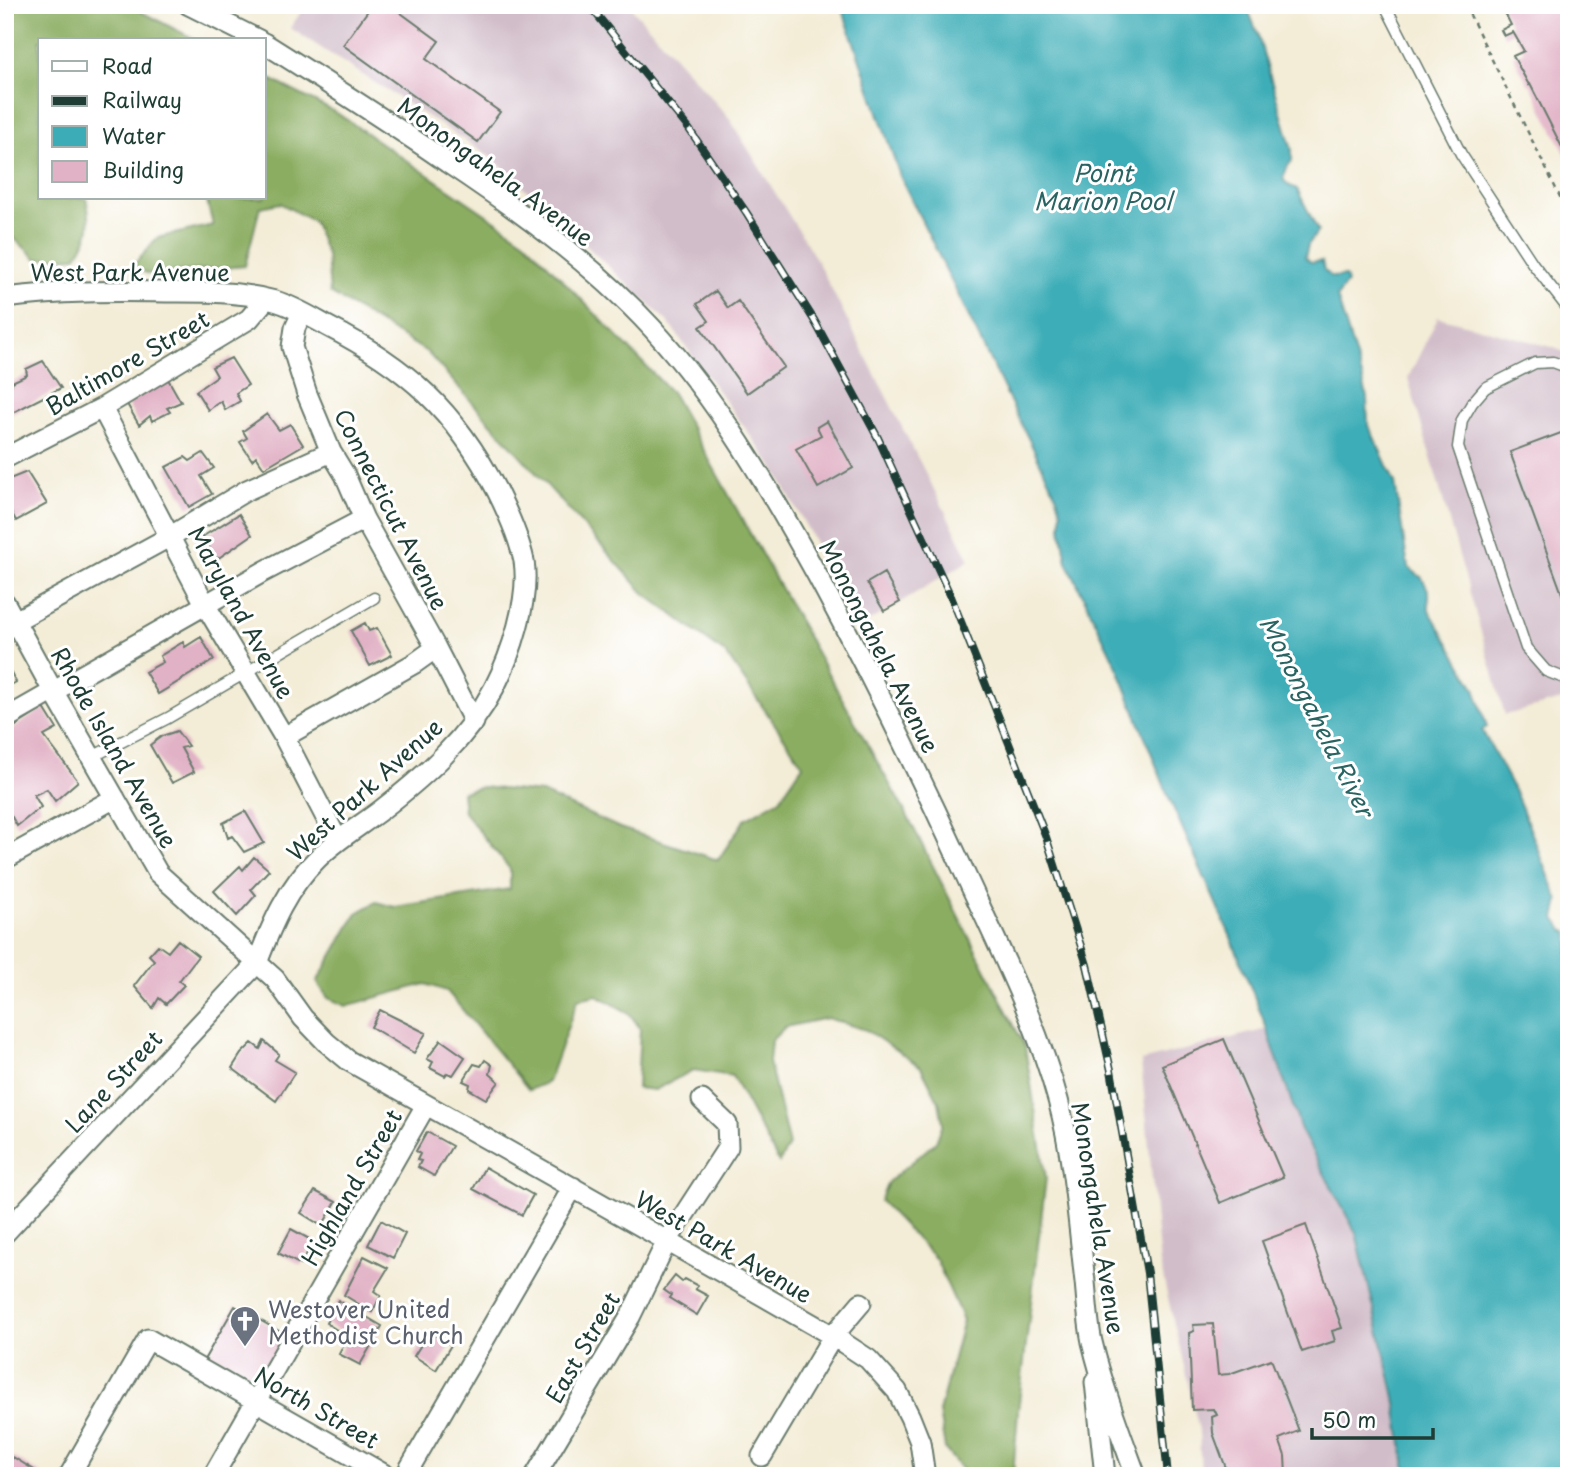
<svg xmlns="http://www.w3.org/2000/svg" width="1574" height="1481" viewBox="0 0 1574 1481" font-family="'Playpen Sans',sans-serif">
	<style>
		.industrial { fill: #d1bdc9 }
		.forest { fill: #8bad62; stroke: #55754b; stroke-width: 2 }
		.water { fill: #3cadb7; stroke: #2e7576; stroke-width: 2 }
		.building { fill: #e1b1c5 }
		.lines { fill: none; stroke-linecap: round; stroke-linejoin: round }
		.service-casing { stroke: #697a6d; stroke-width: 13 }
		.minor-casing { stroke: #697a6d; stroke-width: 23 }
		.path { stroke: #697a6d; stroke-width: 2.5; stroke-dasharray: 5 5; stroke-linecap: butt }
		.service { stroke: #fff; stroke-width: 10 }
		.minor { stroke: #fff; stroke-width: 19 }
		.rail-casing { stroke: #1f3d34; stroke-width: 8 }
		.rail { stroke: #fff; stroke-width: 5; stroke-dasharray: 16; stroke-linecap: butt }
		.labels { text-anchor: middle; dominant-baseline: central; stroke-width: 6; stroke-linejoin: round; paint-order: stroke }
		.street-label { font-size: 23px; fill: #1f3d34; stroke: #fff }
		.worship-label { font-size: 23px; fill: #5b616d; stroke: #fff; text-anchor: start }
		.water-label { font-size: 24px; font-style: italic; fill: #296462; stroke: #fff }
	</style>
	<rect width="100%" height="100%" fill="#fff"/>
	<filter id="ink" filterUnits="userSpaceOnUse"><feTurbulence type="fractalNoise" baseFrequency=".0143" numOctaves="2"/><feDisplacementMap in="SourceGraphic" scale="14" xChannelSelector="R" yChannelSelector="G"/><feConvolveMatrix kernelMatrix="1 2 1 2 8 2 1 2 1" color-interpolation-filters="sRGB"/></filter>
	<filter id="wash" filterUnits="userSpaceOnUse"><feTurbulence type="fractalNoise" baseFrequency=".00686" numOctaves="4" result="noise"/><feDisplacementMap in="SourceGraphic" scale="28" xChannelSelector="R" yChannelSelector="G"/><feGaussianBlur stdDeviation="1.57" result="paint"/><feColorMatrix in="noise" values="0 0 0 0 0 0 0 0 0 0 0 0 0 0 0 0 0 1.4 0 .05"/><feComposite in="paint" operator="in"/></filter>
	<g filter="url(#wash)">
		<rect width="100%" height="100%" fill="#f3ecd6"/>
		<!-- industrial -->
		<path class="industrial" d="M306 5H629L729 118 816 259 970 560 861 626 774 468 668 322 492 158 290 28Z
			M1438 317 1552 347 1569 354V698L1505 715 1408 378Z
			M1267 1029 1301 1130 1356 1233 1395 1397 1407 1476H1201L1199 1430 1160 1264 1141 1061Z"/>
		<!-- forest -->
		<path class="forest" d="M5 5H128L196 40H40V198H86C92 224 91 235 76 257L37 259 5 230Z
			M264 76 337 113 525 241 672 393 909 819 1025 1047 1046 1178 1018 1411 1013 1476H967L945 1449 939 1412 963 1320 936 1259 880 1201 888 1182 936 1142 943 1123 939 1102 921 1067 866 1030 827 1018 785 1027 771 1041 769 1062 789 1145 779 1163 732 1076 693 1070 655 1090 637 1088 640 1028 629 1013 597 995 578 999 548 1082 529 1090 447 991 425 984 346 1006 328 998 317 982 357 913 376 902 395 907 510 889V869L464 812 462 792 482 787 542 793 620 828 718 860 745 819 780 799 803 765 726 654 644 593 427 352 330 293 327 256 313 221 280 203 260 207 245 266 149 274 132 267 157 238 213 225 206 198H264Z"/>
		<!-- water -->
		<path class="water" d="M841 5H1246L1257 32 1292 150V161L1288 166 1283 179 1288 185 1297 189 1318 231 1308 245 1305 257 1311 262 1322 261 1324 270 1332 277 1345 276 1347 283 1337 297 1363 380 1367 398 1368 424 1395 483 1408 567 1422 578 1429 592V610L1475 688 1487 727 1482 730 1516 794 1559 901 1555 918 1563 930 1569 932V1476H1407L1395 1397 1356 1233 1301 1130 1267 1029 1230 935 1169 798 1118 669 1067 562 1061 528V511L1057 497 900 176Z"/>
		<g id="blocks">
			<!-- building -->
			<path class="building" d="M372 5H390L439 41 426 59 500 112 478 142 343 45Z
				M1501 5H1565L1569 13V161L1530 84 1529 85 1513 56 1524 51 1513 32 1504 36 1501 30 1511 25Z
				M716 291 728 308 738 301 784 367 747 393 700 327 709 321 697 304Z
				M231 358 248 385 236 393 240 401 225 410 221 401 208 410 196 391 217 376 212 367Z
				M43 361 61 388 8 415 5 409V389L11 387 12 382 27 375 26 369Z
				M168 379 181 402 167 408 170 412 152 421 150 416 139 425 127 404Z
				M267 414 279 430 290 424 303 445 264 468 256 456 252 460 240 442 247 438 243 431Z
				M827 421 853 468 818 488 796 449 821 435 817 427Z
				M1569 430V610H1568L1510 452Z
				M203 453 214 468 201 476 212 494 189 507 166 467 185 457 190 461Z
				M27 472 47 504 16 521 5 500V487L9 485 7 480Z
				M239 514 252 535 217 559 202 537Z
				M884 573 900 602 884 611 867 583Z
				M365 623 369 631 377 628 392 655 370 666 351 631Z
				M201 637 214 660 158 694 145 672 163 662 160 656 183 642 185 647Z
				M5 661 16 682 5 688Z
				M44 708 57 729 44 736 78 781 55 801 47 789 34 795 41 807 17 826 5 805V733Z
				M177 731 188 746 181 748 194 772 172 783 150 745 162 736Z
				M245 811 264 843 244 852 232 836 228 838 223 823Z
				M254 857 269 870 251 889 256 895 237 916 214 891 240 866 243 870Z
				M178 940 198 956 179 981 184 985 166 1004 159 998 153 1008 134 986 154 960 149 955 158 945 168 952Z
				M380 1010 426 1033 414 1053 371 1027Z
				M1224 1039 1283 1177 1220 1203 1162 1065Z
				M441 1040 465 1057 453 1075 447 1073 445 1076 430 1068 433 1062 427 1059Z
				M264 1041 279 1054 275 1060 295 1072 276 1101 232 1068 241 1054 252 1043 260 1049Z
				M485 1060 492 1065 490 1074 499 1082 486 1099 469 1089 470 1084 463 1081 474 1064 481 1066Z
				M427 1132 452 1146 434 1176 418 1167 421 1161 417 1160 420 1154 416 1151Z
				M485 1167 533 1195 522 1215 473 1189Z
				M315 1191 336 1202 322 1226 301 1213Z
				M381 1220 405 1234 393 1258 368 1245Z
				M1306 1225 1342 1328 1332 1331 1335 1341 1302 1352 1262 1241Z
				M291 1229 313 1241 301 1265 278 1253Z
				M364 1256 388 1268 374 1291 381 1296 372 1312 344 1295Z
				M675 1276 682 1282 685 1279 698 1286 695 1289 708 1296 697 1315 669 1298 671 1295 664 1290Z
				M338 1300 382 1326 360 1365 339 1354 348 1337 326 1323Z
				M235 1306 286 1335 255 1389 204 1360Z
				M1213 1324 1218 1375 1229 1374 1271 1359 1299 1431 1279 1439 1285 1456 1286 1476H1229L1213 1433 1212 1417 1217 1415 1214 1409 1192 1410 1189 1333 1194 1331 1193 1325Z
				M429 1332 451 1345 436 1370 414 1356Z
				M13 1457 44 1476H5V1470Z"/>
		</g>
	</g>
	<g filter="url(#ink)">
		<use href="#blocks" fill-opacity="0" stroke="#697a6d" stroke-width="2"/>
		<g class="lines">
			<!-- service casing -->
			<g class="service-casing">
				<path id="service" d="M1385 5 1461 154 1533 264 1569 310
					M1569 368 1553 362 1535 363 1485 388 1472 403 1462 420 1458 447 1526 648 1546 671 1569 680
					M92 757 168 718 374 598"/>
			</g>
			<!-- minor casing -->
			<g class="minor-casing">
				<path id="minor" d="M189 5 259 40
					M264 43C326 82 388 121 448 163 520 211 593 264 652 328 719 401 769 488 817 575 868 670 916 767 961 865 996 942 1036 1019 1058 1100 1074 1159 1078 1221 1085 1282 1087 1302 1088 1323 1092 1342 1103 1388 1120 1432 1136 1476
					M5 298C59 291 112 291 166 292 203 292 240 291 275 301 293 306 311 317 327 326 407 367 455 410 497 491 508 513 519 537 524 561 530 599 511 655 494 688 468 738 425 776 381 810 360 826 336 840 317 859 287 888 272 924 257 963L5 1233
					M302 313 295 328 292 347 307 394 331 452 345 475 364 519 436 648 474 722
					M102 408 206 606 284 737 338 841
					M5 458 102 408 249 319 266 299
					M5 603 53 691 158 873 275 979 303 1018 326 1042 349 1061 667 1241 833 1336 868 1359 897 1391 910 1417 920 1442 925 1476
					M6 626 171 536 247 490 331 452
					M5 719 263 572 364 519
					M284 737 415 663 436 648
					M5 859 115 798
					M1095 1382 1105 1476
					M762 1456 833 1336 861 1303
					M69 1476 148 1339 387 1476
					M213 1476 426 1105
					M405 1476 573 1187
					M535 1476 630 1317 667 1241 728 1147 727 1124 702 1100"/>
			</g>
			<!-- path -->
			<path class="path" d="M1465 5 1569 215"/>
			<!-- service -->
			<use href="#service" class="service"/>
			<!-- minor -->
			<use href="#minor" class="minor"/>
			<!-- rail casing -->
			<g class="rail-casing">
				<path id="rail" d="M589 5 689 129 746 212 814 320 878 438 952 599 1046 837 1087 965 1111 1070 1147 1273 1168 1476"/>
			</g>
			<!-- rail -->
			<use href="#rail" class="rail"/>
		</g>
	</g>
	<!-- icons -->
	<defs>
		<g id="church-pin" transform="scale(1.575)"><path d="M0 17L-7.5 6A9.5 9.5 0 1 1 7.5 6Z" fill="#6b7280" stroke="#fff"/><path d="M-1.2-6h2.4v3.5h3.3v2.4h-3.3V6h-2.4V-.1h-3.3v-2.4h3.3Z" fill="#fff"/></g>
	</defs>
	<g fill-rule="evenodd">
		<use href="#church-pin" x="245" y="1321"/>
	</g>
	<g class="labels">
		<!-- street labels -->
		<g class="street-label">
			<text transform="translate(496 171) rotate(36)">Monongahela Avenue</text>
			<text x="130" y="271">West Park Avenue</text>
			<text transform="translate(127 362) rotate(-30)">Baltimore Street</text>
			<text transform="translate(392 509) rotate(63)">Connecticut Avenue</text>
			<text transform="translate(242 612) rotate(61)">Maryland Avenue</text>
			<text transform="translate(880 646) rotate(63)">Monongahela Avenue</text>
			<text transform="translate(115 747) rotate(60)">Rhode Island Avenue</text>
			<text transform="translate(364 789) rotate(-42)">West Park Avenue</text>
			<text transform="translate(113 1081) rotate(-47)">Lane Street</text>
			<text transform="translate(351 1187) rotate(-60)">Highland Street</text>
			<text transform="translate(1099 1218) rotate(81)">Monongahela Avenue</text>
			<text transform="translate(724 1246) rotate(30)">West Park Avenue</text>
			<text transform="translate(582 1347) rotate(-60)">East Street</text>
			<text transform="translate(317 1407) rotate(30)">North Street</text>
		</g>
		<!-- worship labels -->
		<g class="worship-label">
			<text x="268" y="1308">Westover United<tspan x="268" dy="26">Methodist Church</tspan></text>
		</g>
		<!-- water labels -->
		<g class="water-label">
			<text x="1103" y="172">Point<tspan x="1103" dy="28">Marion Pool</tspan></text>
			<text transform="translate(1318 716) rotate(63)">Monongahela River</text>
		</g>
	</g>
	<!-- margin -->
	<rect width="1574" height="1481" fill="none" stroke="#fff" stroke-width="28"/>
	<!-- legend -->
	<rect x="38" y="38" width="228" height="161" fill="#ffffff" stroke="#a5b1ae" stroke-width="2"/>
	<rect x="52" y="61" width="35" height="10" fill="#ffffff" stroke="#a5b1ae" stroke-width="2"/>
	<text x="102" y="74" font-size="21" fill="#1f3d34">Road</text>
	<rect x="52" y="96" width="35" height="10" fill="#1f3d34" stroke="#a5b1ae" stroke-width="2"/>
	<text x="102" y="108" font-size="21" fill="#1f3d34">Railway</text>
	<rect x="52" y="126" width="35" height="21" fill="#3cadb7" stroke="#a5b1ae" stroke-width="2"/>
	<text x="102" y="144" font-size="21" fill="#1f3d34">Water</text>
	<rect x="52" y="161" width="35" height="21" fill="#e1b1c5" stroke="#a5b1ae" stroke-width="2"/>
	<text x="102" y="178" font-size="21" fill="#1f3d34">Building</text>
	<!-- scale -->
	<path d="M1312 1428v10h121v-10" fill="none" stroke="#1f3d34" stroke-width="3.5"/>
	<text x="1322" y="1428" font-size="21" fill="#1f3d34" stroke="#ffffff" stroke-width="5" paint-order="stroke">50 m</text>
</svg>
